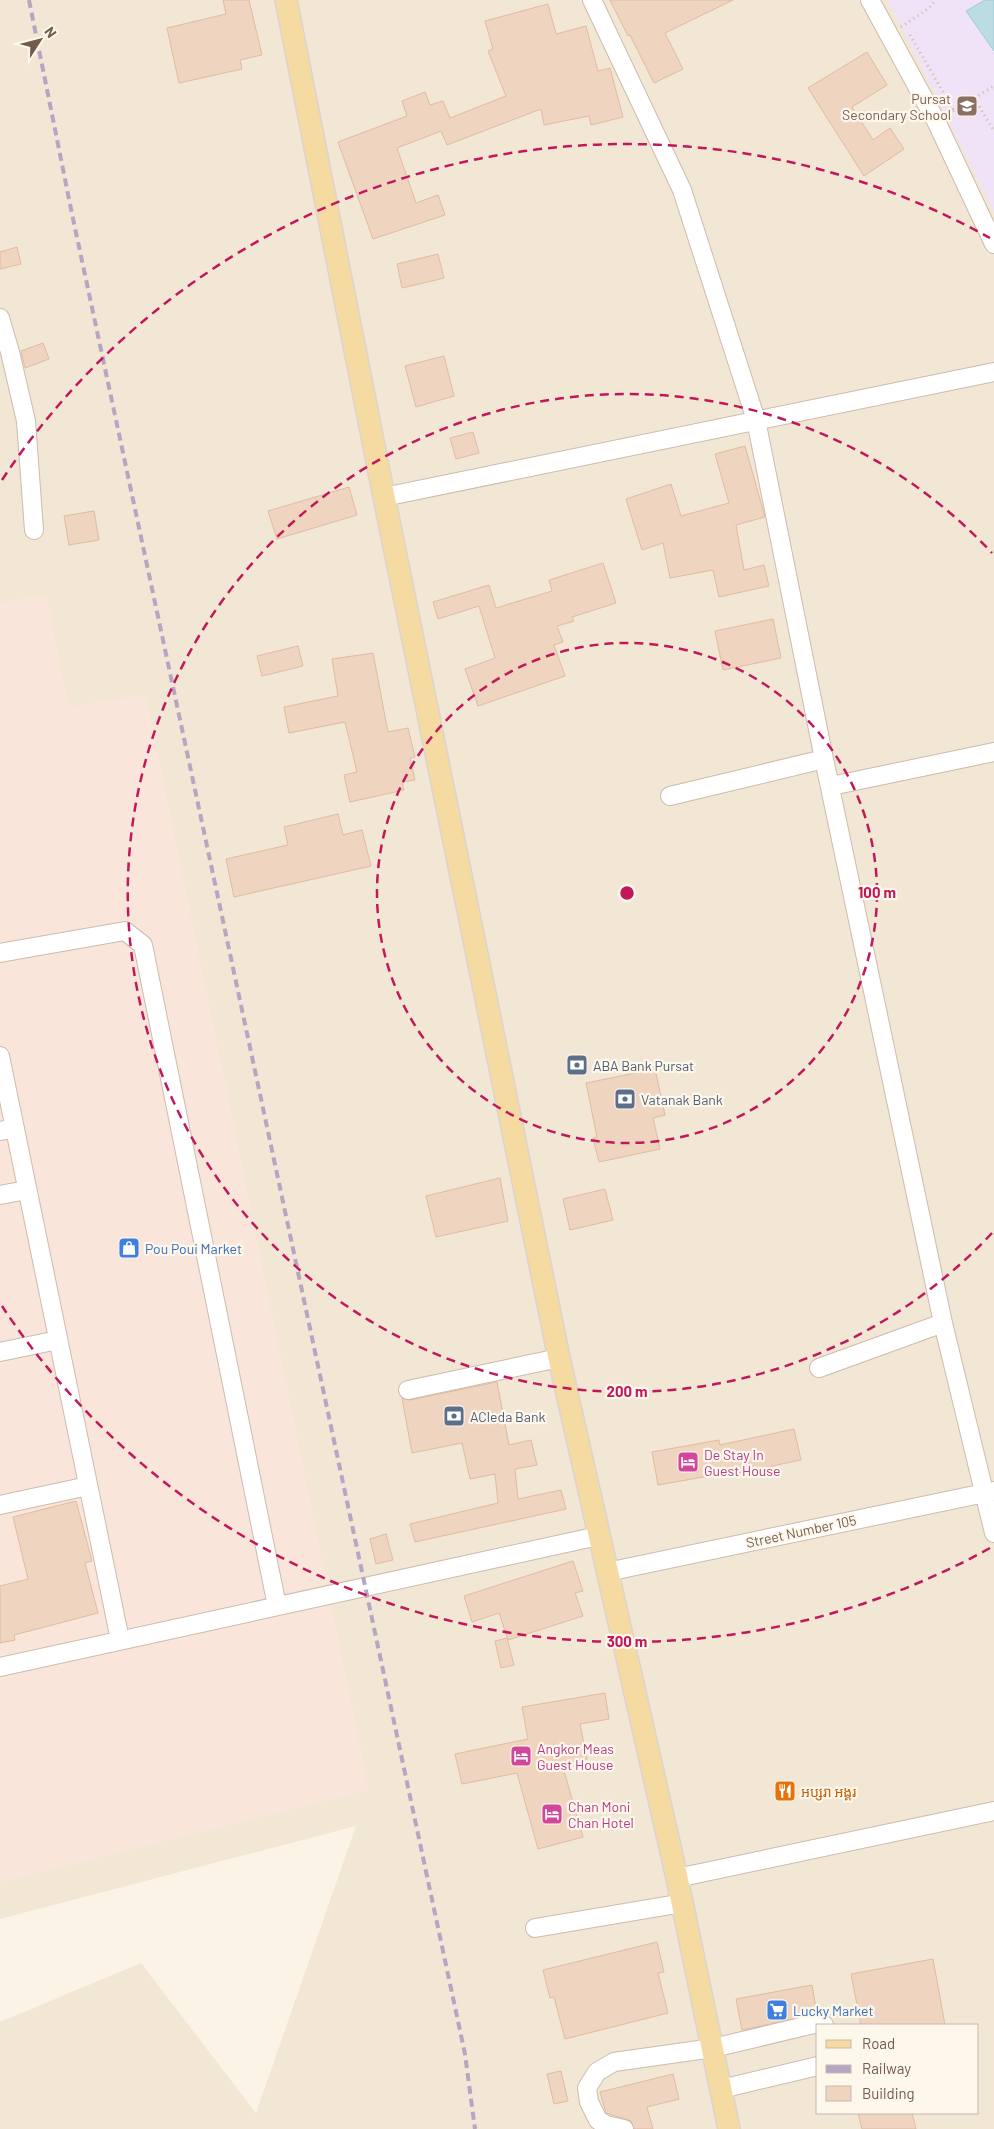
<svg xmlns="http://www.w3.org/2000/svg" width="994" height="2129" viewBox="0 0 994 2129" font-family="Barlow,'Noto Sans Khmer',sans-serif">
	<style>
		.residential { fill: #f2e6d5; fill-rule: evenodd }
		.commercial { fill: #fae5da }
		.education { fill: #f0e3f7 }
		.water { fill: #bbdce3; stroke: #a2cbd4 }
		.building { fill: #efd4bf; stroke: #e0bba0 }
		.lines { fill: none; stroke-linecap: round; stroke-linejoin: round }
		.minor-casing { stroke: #ccbcad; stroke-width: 20 }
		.major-casing { stroke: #dbd4d0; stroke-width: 24 }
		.path { stroke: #d3b7a2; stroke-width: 3; stroke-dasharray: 1 4; stroke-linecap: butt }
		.minor { stroke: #fff; stroke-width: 18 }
		.major { stroke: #f5daa2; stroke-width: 21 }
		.rail { stroke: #b7a5c4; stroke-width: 4; stroke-dasharray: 8 5; stroke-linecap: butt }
		.ring { fill: none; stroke: #c2185b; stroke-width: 2.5; stroke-dasharray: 9 6 }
		.labels { text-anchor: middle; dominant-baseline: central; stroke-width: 4.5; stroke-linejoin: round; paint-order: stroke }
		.education-label { font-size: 14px; fill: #785e54; stroke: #fef8ec; text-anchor: end }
		.service-label { font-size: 14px; fill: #4e5e75; stroke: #fef8ec; text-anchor: start }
		.shop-label { font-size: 14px; fill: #366cbe; stroke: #fef8ec; text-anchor: start }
		.hotel-label { font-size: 14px; fill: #b23c85; stroke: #fef8ec; text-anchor: start }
		.street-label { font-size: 14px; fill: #735b4c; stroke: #fef8ec }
		.food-label { font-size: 14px; fill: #c56008; stroke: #fef8ec; text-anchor: start }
		.centre { fill: #c2185b; stroke: #fef8ec; stroke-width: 2.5 }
		.ring-label { font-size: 15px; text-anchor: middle; font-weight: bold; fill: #c2185b; stroke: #fef8ec; stroke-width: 4.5; stroke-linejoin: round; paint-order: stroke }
	</style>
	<rect width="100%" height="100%" fill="#fbf4e6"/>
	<!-- residential -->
	<path class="residential" d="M0 0H994V2129H0V2022L141 1963 256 2113 356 1826 0 1919ZM818 2025H978V2113H818Z"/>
	<!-- commercial -->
	<path class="commercial" d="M46 596 69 707 146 695 369 1790 0 1882V602Z"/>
	<!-- education -->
	<path class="education" d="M888 0H994V212Z"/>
	<!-- water -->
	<path class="water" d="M985 0H994V51L966 11Z"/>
	<!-- building -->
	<path class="building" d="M223 0H249L262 55 240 60 242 69 179 83 167 28 226 14Z
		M610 0H733L665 33 683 69 654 83 630 35 628 36Z
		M548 4 556 34 586 26 598 71 610 68 623 117 591 125 589 116 544 125 541 109 447 145 441 131 397 148 416 203 438 195 445 215 373 239 338 142 407 116 402 101 425 92 430 105 443 101 450 118 506 96 488 51 493 49 485 21Z
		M867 52 887 85 852 107 873 140 890 128 904 149 864 176 808 88Z
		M17 247 21 264 0 269V252Z
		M438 254 444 278 402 288 397 264Z
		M43 343 49 359 25 368 21 351Z
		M444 356 454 396 416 407 405 366Z
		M473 432 479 453 456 459 450 438Z
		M745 446 765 517 736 525 744 570 764 565 769 586 719 597 713 570 670 578 663 543 642 550 626 499 671 484 681 516 729 503 715 454Z
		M349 487 357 515 277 539 268 511Z
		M94 511 99 540 69 545 64 516Z
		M603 563 616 603 572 617 574 621 557 626 563 642 554 645 565 676 478 706 465 669 495 658 479 606 438 619 433 602 489 585 496 608 552 591 549 580Z
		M773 619 781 658 723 670 715 631Z
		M298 646 303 666 262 676 257 656Z
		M373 653 388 732 408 728 415 757 410 758 415 780 402 782 404 790 350 802 344 775 357 772 345 722 289 733 284 707 338 696 332 659Z
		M338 814 343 835 362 830 371 866 234 897 226 859 288 845 284 827Z
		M655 1069 665 1115 653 1118 660 1149 599 1162 593 1138 597 1137 586 1083Z
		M500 1178 508 1221 436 1237 426 1196Z
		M605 1189 613 1220 570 1230 563 1199Z
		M497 1382 509 1445 531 1440 537 1465 515 1469 518 1499 561 1490 566 1509 415 1542 410 1524 498 1503 495 1474 470 1479 462 1443 412 1453 402 1398 410 1400Z
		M794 1429 801 1460 738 1473 737 1471 658 1485 652 1452 719 1440 720 1445Z
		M76 1501 92 1561 85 1563 98 1613 14 1635 15 1640 0 1643V1586L28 1579 13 1517Z
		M386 1534 393 1560 376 1564 370 1539Z
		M573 1561 583 1591 575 1593 583 1616 508 1640 499 1613 472 1622 464 1596Z
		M507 1638 514 1665 501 1668 495 1641Z
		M605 1693 609 1719 580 1724 587 1759 562 1764 583 1837 538 1849 517 1773 462 1784 455 1754 528 1739 522 1707Z
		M657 1942 664 1972 658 1973 668 2013 565 2039 554 1997 550 1998 543 1970Z
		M933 1959 945 2025H861L851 1974Z
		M812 1985 817 2014 742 2030 736 1999Z
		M561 2071 568 2101 554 2104 547 2074Z
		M673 2074 679 2099 647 2107 653 2129H634L631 2121 606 2113 600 2092Z
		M858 2113H912L916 2129H862Z"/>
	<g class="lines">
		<!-- minor casing -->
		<g class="minor-casing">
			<path id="minor" d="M592 0 682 190 756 420 824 759 943 1323 994 1533
				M870 0 936 121 994 244
				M0 318 10 352 26 421 34 530
				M384 497 994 372
				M831 786 994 752
				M670 796 824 759
				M0 953 125 931 143 945 277 1606
				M0 1056 120 1640
				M0 1131 15 1128
				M0 1195 27 1190
				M0 1352 58 1340
				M819 1368 943 1323
				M408 1390 559 1358
				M0 1505 88 1486
				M607 1572 994 1491
				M0 1667 598 1536
				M677 1878 994 1811
				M535 1928 683 1903
				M721 2089 818 2066
				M624 2129 606 2125 598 2120 589 2102 587 2088 597 2072 614 2062 713 2048 814 2024 824 2025"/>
		</g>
		<!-- major casing -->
		<g class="major-casing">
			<path id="major" d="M286 0 384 497 559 1358 677 1878 729 2129"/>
		</g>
		<!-- path -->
		<path class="path" d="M901 27 929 8 936 0
			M910 35 954 111
			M974 98 994 131
			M953 111 994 86"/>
		<!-- minor -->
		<use href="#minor" class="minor"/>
		<!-- major -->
		<use href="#major" class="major"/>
		<!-- rail -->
		<path class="rail" d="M29 0 72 214 465 2054 475 2129"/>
	</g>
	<!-- distance rings -->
	<g class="ring">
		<circle cx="627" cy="893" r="250"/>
		<path d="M992 1233A499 499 0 1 1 992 553"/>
		<path d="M990 1548A749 749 0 0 1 2 1306M2 480A749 749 0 0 1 990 238"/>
	</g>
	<!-- icons -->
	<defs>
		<g id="school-square" transform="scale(1.125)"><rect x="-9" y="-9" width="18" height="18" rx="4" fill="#8d6e63" stroke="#fef8ec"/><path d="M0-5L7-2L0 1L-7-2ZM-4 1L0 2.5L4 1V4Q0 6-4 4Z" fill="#fff"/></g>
		<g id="bank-square" transform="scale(1.125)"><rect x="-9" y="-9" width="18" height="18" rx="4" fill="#5c6f8a" stroke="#fef8ec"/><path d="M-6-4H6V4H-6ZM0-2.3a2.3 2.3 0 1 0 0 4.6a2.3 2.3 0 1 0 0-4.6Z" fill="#fff"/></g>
		<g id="shop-square" transform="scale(1.125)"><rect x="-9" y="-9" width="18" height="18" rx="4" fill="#3f7fe0" stroke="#fef8ec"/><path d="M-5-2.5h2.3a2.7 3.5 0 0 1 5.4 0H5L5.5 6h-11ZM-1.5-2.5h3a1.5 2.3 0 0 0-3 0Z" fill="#fff"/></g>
		<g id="hotel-square" transform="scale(1.125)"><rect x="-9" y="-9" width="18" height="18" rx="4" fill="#d1479c" stroke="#fef8ec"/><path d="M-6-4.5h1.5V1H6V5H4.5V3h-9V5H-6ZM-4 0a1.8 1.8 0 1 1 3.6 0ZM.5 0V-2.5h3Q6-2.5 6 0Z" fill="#fff"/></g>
		<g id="restaurant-square" transform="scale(1.125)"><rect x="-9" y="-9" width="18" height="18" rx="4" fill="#e8710a" stroke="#fef8ec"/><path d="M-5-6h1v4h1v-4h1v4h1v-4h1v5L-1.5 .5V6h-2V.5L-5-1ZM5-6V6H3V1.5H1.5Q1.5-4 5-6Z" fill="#fff"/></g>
		<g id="supermarket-square" transform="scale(1.125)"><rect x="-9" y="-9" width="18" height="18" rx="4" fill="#3f7fe0" stroke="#fef8ec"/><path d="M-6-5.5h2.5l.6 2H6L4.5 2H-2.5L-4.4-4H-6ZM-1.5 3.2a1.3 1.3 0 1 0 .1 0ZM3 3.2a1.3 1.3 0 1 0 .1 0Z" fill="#fff"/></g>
	</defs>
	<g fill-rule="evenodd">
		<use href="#school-square" x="967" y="106"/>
		<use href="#bank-square" x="577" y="1065"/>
		<use href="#bank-square" x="625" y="1099"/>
		<use href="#shop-square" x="129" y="1248"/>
		<use href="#bank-square" x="454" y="1416"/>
		<use href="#hotel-square" x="688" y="1462"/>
		<use href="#hotel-square" x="521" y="1756"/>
		<use href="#restaurant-square" x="785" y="1791"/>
		<use href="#hotel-square" x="552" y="1814"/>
		<use href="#supermarket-square" x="777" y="2010"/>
	</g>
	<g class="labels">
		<!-- education labels -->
		<g class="education-label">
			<text x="951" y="98">Pursat<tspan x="951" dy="16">Secondary School</tspan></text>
		</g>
		<!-- service labels -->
		<g class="service-label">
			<text x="593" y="1065">ABA Bank Pursat</text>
			<text x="641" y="1099">Vatanak Bank</text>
			<text x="470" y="1416">ACleda Bank</text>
		</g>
		<!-- shop labels -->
		<g class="shop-label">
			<text x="145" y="1248">Pou Poui Market</text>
			<text x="793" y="2010">Lucky Market</text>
		</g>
		<!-- hotel labels -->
		<g class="hotel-label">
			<text x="704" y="1454">De Stay In<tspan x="704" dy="16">Guest House</tspan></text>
			<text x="537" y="1748">Angkor Meas<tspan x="537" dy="16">Guest House</tspan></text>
			<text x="568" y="1806">Chan Moni<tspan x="568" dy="16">Chan Hotel</tspan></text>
		</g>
		<!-- street labels -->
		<g class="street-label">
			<text transform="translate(801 1531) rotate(-12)">Street Number 105</text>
		</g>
		<!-- food labels -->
		<g class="food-label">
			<text x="801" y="1791">អប្សរា អង្គរ</text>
		</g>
	</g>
	<circle cx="627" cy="893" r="8" class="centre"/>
	<g class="ring-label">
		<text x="877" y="898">100 m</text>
		<text x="627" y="1397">200 m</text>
		<text x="627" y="1647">300 m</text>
	</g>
	<!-- legend -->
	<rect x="816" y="2024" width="162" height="90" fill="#fef8ec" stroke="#c6b9ac"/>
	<rect x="826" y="2040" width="25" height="8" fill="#f5daa2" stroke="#c6b9ac"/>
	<text x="862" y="2049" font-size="15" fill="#735b4c">Road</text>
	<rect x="826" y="2065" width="25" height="8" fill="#b7a5c4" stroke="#c6b9ac"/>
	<text x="862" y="2074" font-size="15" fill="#735b4c">Railway</text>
	<rect x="826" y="2086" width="25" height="15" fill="#efd4bf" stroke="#c6b9ac"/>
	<text x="862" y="2099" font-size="15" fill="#735b4c">Building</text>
	<!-- north arrow -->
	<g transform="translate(40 40) rotate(54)" stroke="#fef8ec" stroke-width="4" paint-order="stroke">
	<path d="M0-4L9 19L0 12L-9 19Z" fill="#735b4c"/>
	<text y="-8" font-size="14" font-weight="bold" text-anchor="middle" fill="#735b4c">N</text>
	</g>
</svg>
